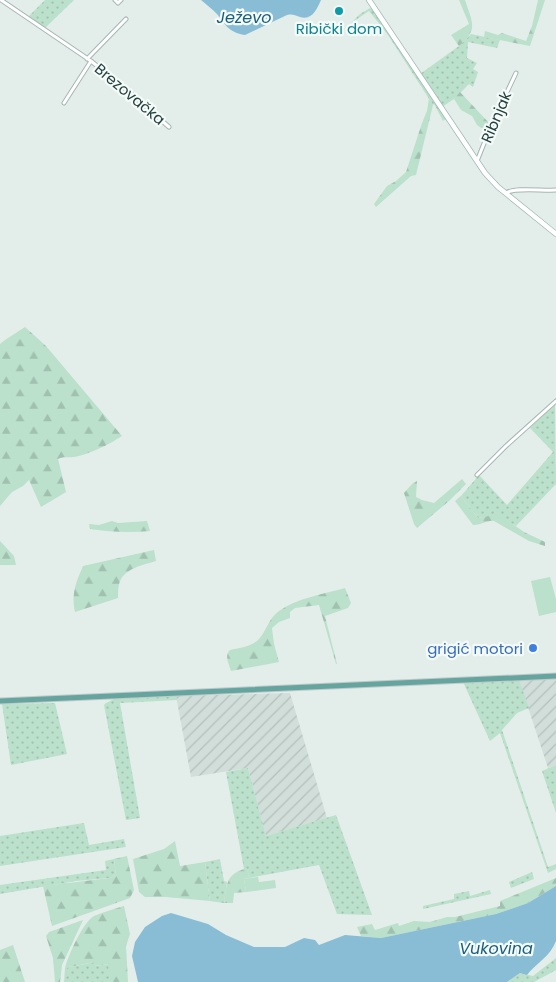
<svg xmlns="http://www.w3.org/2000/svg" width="556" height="982" viewBox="0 0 556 982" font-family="Poppins,sans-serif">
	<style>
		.industrial { fill: url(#industrial-furrows) }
		.grass { fill: url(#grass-dots) }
		.forest { fill: url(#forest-firs) }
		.garden { fill: #bbe0cb }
		.water { fill: #89bdd5 }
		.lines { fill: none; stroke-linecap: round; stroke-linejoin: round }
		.street-casing { stroke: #a5b6b3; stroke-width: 5 }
		.secondary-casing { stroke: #a1bab5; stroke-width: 6 }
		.primary-casing { stroke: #c1cac9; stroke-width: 7 }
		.street { stroke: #fff; stroke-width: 3 }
		.secondary { stroke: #fff; stroke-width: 4.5 }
		.primary { stroke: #66a59f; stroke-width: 5 }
		.culture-dot { fill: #0f9aa8; stroke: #f4faf8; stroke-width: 2 }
		.shop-dot { fill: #3f7fe0; stroke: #f4faf8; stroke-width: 2 }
		.labels { text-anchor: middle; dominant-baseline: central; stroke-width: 4.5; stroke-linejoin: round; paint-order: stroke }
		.culture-label { font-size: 15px; fill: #0d838f; stroke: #f4faf8 }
		.street-label { font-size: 15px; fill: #22403d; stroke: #f4faf8 }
		.shop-label { font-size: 15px; fill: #366cbe; stroke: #f4faf8; text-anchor: end }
		.water-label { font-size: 16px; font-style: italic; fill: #195e7f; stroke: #f4faf8 }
	</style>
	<defs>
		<pattern id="industrial-furrows" width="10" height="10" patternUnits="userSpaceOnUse" patternTransform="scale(1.25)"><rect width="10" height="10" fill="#d1deda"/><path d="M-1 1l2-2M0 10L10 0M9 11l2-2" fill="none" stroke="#b3c0bc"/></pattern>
		<pattern id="grass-dots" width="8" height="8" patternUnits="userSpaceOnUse" patternTransform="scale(1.25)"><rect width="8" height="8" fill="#bbe0cb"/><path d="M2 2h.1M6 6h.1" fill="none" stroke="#a0c1af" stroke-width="1.8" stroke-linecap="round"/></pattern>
		<pattern id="forest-firs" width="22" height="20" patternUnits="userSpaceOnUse" patternTransform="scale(1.25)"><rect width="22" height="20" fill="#bbe0cb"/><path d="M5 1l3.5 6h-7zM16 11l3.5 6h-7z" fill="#a0c1af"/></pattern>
	</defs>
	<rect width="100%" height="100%" fill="#e3eeeb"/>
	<!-- industrial -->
	<path class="industrial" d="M556 679V765L548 768 519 680Z
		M290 693 327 818 266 836 248 768 191 777 176 696Z"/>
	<!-- grass -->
	<path class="grass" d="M45 0H74L45 28 28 17Z
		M370 8 373 10 446 119 443 121 434 104 433 105 388 35 369 11 351 23 360 14Z
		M471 34 500 40 497 48 468 42 467 58 477 63 473 69 478 72 473 87 469 84 454 99 442 107 420 74 459 46Z
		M555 404 556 484 516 526C504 518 492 515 478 518L461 496 479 475 507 505 553 452 530 428Z
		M519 680 529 708 517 713 502 730 548 867 556 864V869L548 873 500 733 490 741 463 682Z
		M176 696 177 700 120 703 140 818 126 820 104 705 106 703 114 699Z
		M55 703 67 754 11 765 2 704Z
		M556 765V813L542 771Z
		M248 768 266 836 336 815 372 915 337 914 319 865 249 878 247 869H244L226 772Z
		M84 823 89 845 124 839 126 847 0 866V836Z
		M114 859 116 875 110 878 76 881 0 894V885L106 870 105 861Z
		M220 859 224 881 227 882 224 903 210 901 205 862Z
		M532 872 534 879 511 888 509 882Z
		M490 890 491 894 423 909V906L454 899V894L469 891 470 896Z
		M556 958V970L534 982H507L520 973 533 976Z
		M95 962V966L109 964 110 982H64L65 968Z"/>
	<!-- forest -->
	<path class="forest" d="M459 0H465C472 22 479 29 459 46L451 35 469 24Z
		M538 0H545L530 46 484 37 485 31 498 35 502 33 526 41 532 26Z
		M460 92 490 124 487 132 477 125 472 116 461 110 454 99Z
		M429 98 433 105 416 175 411 176 376 207 374 204 387 186 396 181 406 172 422 123 427 111Z
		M25 327 46 346 122 436C110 444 88 455 74 457 67 458 65 456 58 459L66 492 41 507 29 480 23 486 12 492 0 506V344L5 340Z
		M462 479 466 484 449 501 417 528 414 524 404 493 413 483 417 481 416 497 422 500 434 503Z
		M461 496 478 518 495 515 501 516 524 532 545 542V546L529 541 494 521C487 520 483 525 473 525L455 501Z
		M112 521 118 523 147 521 150 531C130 533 110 532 90 529L89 524 99 525Z
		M0 541 14 556 16 565H0Z
		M154 550 156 561C143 565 126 568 120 581 118 586 118 593 118 598L75 612C71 594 76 582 83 566Z
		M345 588 351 603 348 608 325 616 337 664H336L319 605 295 608 290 612V618L279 622 272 628 274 644 279 662 231 671C229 664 224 656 230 650 239 648 252 647 259 639 267 630 268 619 279 611 297 598 324 594 345 588Z
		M175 841 180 866 205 862 210 901 166 897H145L139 892 133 859 164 849Z
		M127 856 134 890 130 898 52 926 43 886 110 878 116 875 114 859Z
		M247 868 249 878 244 879 246 892 234 893 233 903H224C227 883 226 874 247 868Z
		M556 878V886L528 903 496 914 381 938 361 936 357 927 372 924 375 930 398 923 399 926 414 921 430 922 447 917H455L500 906V901Z
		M124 906 130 934 126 946 128 982H110L108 964 94 966V962L65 968C68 956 83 922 94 916 103 912 114 909 124 906Z
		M83 920 62 965 60 982H55L53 958 46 936 49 932Z
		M13 945 25 982H0V950Z"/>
	<!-- garden -->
	<path class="garden" d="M550 577 556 599V612L539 616 531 581Z
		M258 877 259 882 275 880 276 888 246 892 244 879Z"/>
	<!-- water -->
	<path class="water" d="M201 0H321C317 9 312 21 300 17 294 15 293 14 287 15L245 35C228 32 226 25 217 14 212 9 206 4 201 0Z
		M556 886V941C550 957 536 963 527 975L520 973 507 982H138L132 956 135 942 145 927 162 916 171 913 208 924 226 935 254 947H285L304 938 315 940 319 945 345 935 381 938 496 914 528 903Z"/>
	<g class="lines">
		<!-- street casing -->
		<g class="street-casing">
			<path id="street" d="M1 0 91 61 128 91 169 127
				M115 0 118 3 121 0
				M87 59 126 19
				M64 103 91 61
				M477 161 491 126 516 73
				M506 193C514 187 543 191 556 190
				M477 475 506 446 556 401"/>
		</g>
		<!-- secondary casing -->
		<g class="secondary-casing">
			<path id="secondary" d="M369 0 485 173 498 187 556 234"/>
		</g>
		<!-- primary casing -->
		<g class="primary-casing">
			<path id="primary" d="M0 701 556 676"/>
		</g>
		<!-- street -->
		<use href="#street" class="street"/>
		<!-- secondary -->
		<use href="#secondary" class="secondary"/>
		<!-- primary -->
		<use href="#primary" class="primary"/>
	</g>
	<!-- markers -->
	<circle class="culture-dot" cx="339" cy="11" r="5"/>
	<circle class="shop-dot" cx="533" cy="648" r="5"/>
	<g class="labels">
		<!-- culture labels -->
		<g class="culture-label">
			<text x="339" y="28">Ribički dom</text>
		</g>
		<!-- street labels -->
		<g class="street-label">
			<text transform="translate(130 94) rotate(40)">Brezovačka</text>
			<text transform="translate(496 117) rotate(-67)">Ribnjak</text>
		</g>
		<!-- shop labels -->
		<g class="shop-label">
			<text x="523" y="648">grigić motori</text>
		</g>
		<!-- water labels -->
		<g class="water-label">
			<text x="244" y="17">Ježevo</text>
			<text x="496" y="948">Vukovina</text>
		</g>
	</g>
</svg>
